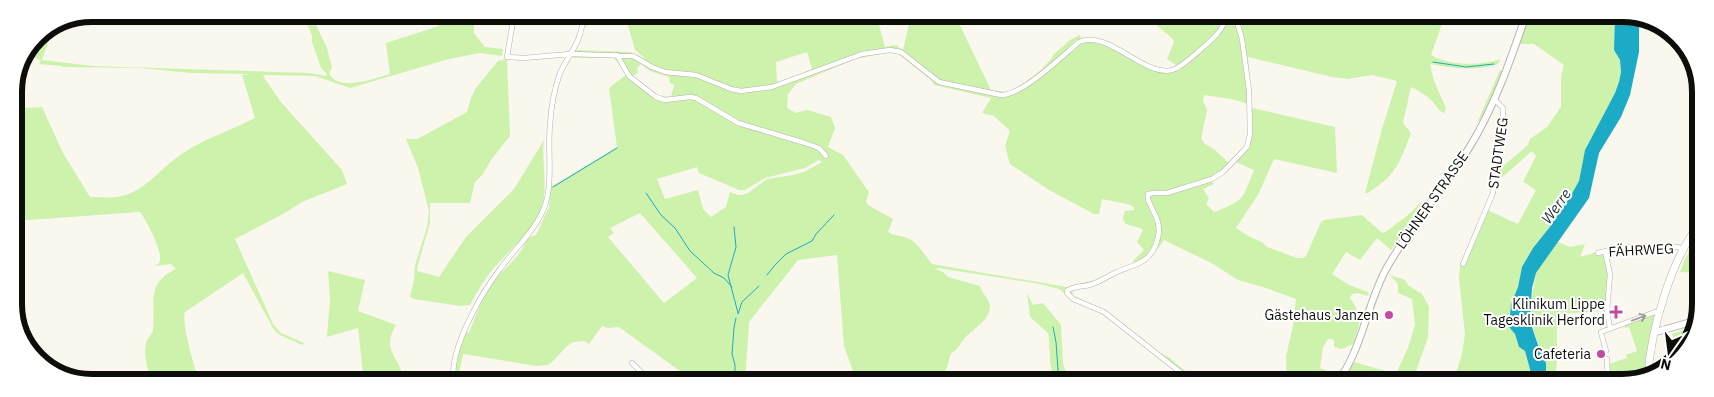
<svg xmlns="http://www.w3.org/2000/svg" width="1714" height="397" viewBox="0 0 1714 397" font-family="'IBM Plex Sans',sans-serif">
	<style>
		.green { fill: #cdf2ac; fill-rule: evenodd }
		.water { fill: #1cabc6 }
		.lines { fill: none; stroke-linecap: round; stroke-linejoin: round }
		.stream { stroke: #1cabc6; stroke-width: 1 }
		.street-casing { stroke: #b5b3ab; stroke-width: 5.5 }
		.secondary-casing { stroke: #b5b3ab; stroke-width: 8 }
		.primary-casing { stroke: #b5b3ab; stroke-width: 8 }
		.street { stroke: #fff; stroke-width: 4.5 }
		.secondary { stroke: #fff; stroke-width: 6 }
		.primary { stroke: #fff; stroke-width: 7 }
		.oneway { stroke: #9e9e9d }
		.poi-dot { fill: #c34b9f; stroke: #fff; stroke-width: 2 }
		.labels { text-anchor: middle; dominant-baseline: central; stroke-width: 4; stroke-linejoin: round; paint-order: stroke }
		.street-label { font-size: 14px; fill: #0d0d0a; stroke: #fff }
		.poi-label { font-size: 14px; fill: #0d0d0a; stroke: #fff; text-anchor: end }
		.water-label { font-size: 15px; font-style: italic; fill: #172d32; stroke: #fff }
		.rim { fill: none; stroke: #0d0d0a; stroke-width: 6 }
	</style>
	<rect width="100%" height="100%" fill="#faf7ef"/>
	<!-- green -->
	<path class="green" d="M436 14H474V33L485 47 503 49 502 56 480 53 449 59 350 88 315 76 265 75 263 76 280 101 342 170 347 184 302 202 285 213 235 239 273 324 281 333 304 343 302 345 280 335 274 330 243 273 185 312C181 323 195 368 199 382H151C148 369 143 356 146 343 147 338 152 335 153 330 156 302 145 284 176 269L171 264 155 266C158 264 160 263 160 260 162 250 147 222 141 213L139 212 15 221C15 207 12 192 15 178 19 154 22 133 22 108L42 107 63 153 90 197C98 197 108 198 117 197 145 193 160 168 183 153 205 138 232 130 255 118L242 75 250 74 191 73 139 68 62 67V66L39 64 41 60 29 56 37 37 52 31 42 60 93 66 309 73 326 76 327 74 321 68 312 42V36L307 23 309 16 308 20 311 25H316L327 48 332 67 329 73C338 93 375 78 390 74L386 43 439 26Z
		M587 14H876L885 47 896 45 903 50 911 15H955L991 90 1006 92 1016 89 1041 70 1052 58 1053 55 1070 40 1080 35 1081 38 1073 43 1075 46 1089 41H1095L1158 72C1166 74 1173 73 1180 68L1167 59 1174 42 1172 38 1149 19V15H1315L1322 18 1330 17 1332 15H1445L1431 55C1450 66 1481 66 1501 59L1498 64C1475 72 1453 68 1430 64L1434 81 1446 108 1444 113C1438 111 1437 106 1432 101 1426 95 1419 91 1411 87L1403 123 1411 133C1399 164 1397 174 1368 193H1365L1382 129 1397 81 1372 75 1348 79 1332 77 1248 57 1252 105 1231 99 1204 95 1203 101 1207 110 1201 139 1205 144 1214 149 1230 164 1210 179 1214 184 1203 189 1209 198 1206 204 1214 212C1245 200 1242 200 1254 170L1236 162C1253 146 1252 129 1252 108L1335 127 1337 173 1274 159 1259 193 1236 228 1250 237 1262 242 1267 247 1297 258H1303L1306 256 1321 222 1324 220 1362 215 1381 232 1384 233 1408 215 1420 203H1423L1391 250 1377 238 1360 260 1346 252 1332 274 1349 285 1368 292 1369 294 1367 296 1358 293 1352 294 1350 298C1364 318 1360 323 1353 344L1342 349 1334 347V341L1332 339H1328L1323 347 1320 368 1336 375 1330 383H1287L1286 356 1293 326 1296 299 1263 287 1238 280 1213 264 1164 240 1154 254 1143 264 1122 272 1100 284 1075 289 1073 291 1072 295 1106 311 1160 353 1170 358 1199 383H1192L1103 313 1072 300 1059 289 1040 284 938 268 935 269 943 272 948 277 980 286C982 294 989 298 990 306 990 321 972 329 964 339 959 345 958 350 951 353L945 373 937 375 930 382H857L844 346 837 255 798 260 749 322 745 382H695L619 327 608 328 602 326 589 344 584 341 573 342 567 346 552 362 548 365 537 366 463 354 459 374 461 382H456C454 363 459 349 466 332L469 333C476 315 483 296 495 280 503 270 514 261 521 251 526 243 526 237 536 235L549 207 551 187 617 147 609 88 627 74 614 58H573L576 50 630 52 646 59 635 50 626 18 585 26ZM807 52 812 69 789 79 777 82 776 62ZM892 52 897 53 932 81 934 85 991 98 982 113 994 116 1010 131 1005 146 1010 164 1049 190 1094 214H1099L1102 199 1131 205 1134 208V210L1125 211C1118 229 1133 223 1143 230L1137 242 1144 250 1133 261V264L1099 279 1067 287 932 264C924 255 919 243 907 238 900 235 894 236 888 232L893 219 868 205 866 201 869 192 843 155 828 147 835 128 831 117 807 110 796 113 787 108 788 94 796 84 855 59ZM641 64 650 71 669 77 670 83 674 85 671 97 657 95 633 76 638 73 637 68ZM819 160 822 162 804 172 793 175 767 179 748 193 742 195H738L730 192 726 207 711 217 703 209 698 190 665 199 657 179 697 167 699 173 739 190H745L765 178 805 168ZM640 213 697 278 664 303 608 237 614 233 610 228Z
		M1528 15H1615L1614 50 1620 60 1621 72 1619 82 1615 93 1585 150 1579 181 1570 197 1549 228 1533 248 1522 267 1518 287 1511 304 1509 327 1515 334 1519 347 1525 351 1531 373V383H1453L1462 354 1465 334 1459 279 1460 264 1485 209 1518 224 1536 190 1523 182 1536 156 1532 151 1497 182 1496 190H1495L1497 171 1528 145 1530 139 1547 127 1561 107V76L1564 65 1534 44H1520L1508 72Z
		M507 59 510 136 491 160 483 174 475 182 470 203H430V223L418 265 417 271 439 277 466 237 514 189 544 140C541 162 549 187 541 209 533 231 510 249 495 267 485 278 477 292 470 305L460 306 414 299 410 297 414 280 415 265 427 227 429 211 418 168 406 139H417L423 136 467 112 471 98 476 88 498 61Z
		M1500 70 1504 72 1481 122 1478 121Z
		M1699 233V257L1696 258 1699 273 1680 272 1684 261Z
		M1558 242 1570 247 1585 244 1580 257 1597 252 1604 256 1608 274 1605 311 1557 314V361L1555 383H1546V363L1540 351 1531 321V304L1536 273Z
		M328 271 365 280 358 311 396 325C380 352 401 356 404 382H364L358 328 327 337 330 299Z
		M1390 275 1405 280 1409 286 1422 294 1429 307 1428 337 1414 377 1409 383H1340L1354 362 1396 374 1408 348 1415 325 1412 299 1398 293V284Z
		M1027 293 1033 305 1043 303 1061 325 1063 364 1067 375 1073 383H1044L1045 379 1050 378 1052 373 1050 362 1049 339 1048 333 1030 317Z
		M1656 314 1643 376 1626 383H1610L1609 364 1627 358 1626 355 1637 351 1629 327 1625 328 1624 325Z
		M1694 327 1678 355 1672 334Z"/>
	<!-- water -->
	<path class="water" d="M1615 15H1636L1639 26V52L1630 95 1621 117 1599 153 1589 198 1536 273 1532 288 1530 321 1540 351 1546 363V383H1531V373L1525 351 1519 347 1515 334 1509 327 1511 304 1518 287 1522 267 1533 248 1549 228 1570 197 1579 181 1585 150 1615 93 1619 82 1621 72 1620 60 1614 50Z"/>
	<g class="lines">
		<!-- stream -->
		<path class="stream" d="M1433 62 1466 67 1494 64
			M553 187 617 148
			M646 193 661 215 675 228 690 251 714 273 724 278 732 287
			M734 227 736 247 728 275 738 313
			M767 275 775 265 786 254 812 241 816 234 834 215
			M738 314 742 302 759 286
			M1053 327 1056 342 1059 383
			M735 382V365L732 354 734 328 736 318"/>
		<!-- street casing -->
		<g class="street-casing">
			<path id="street" d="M524 14 516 16 513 21 507 57 524 58 570 54 633 56 652 67 665 72 696 75 731 89 741 91 772 87 862 54 890 50 901 52 939 82 1001 95C1023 95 1062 56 1079 42 1108 28 1147 81 1175 69 1184 65 1192 57 1200 50 1212 40 1223 31 1227 15
				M617 55 629 76 656 97 665 100 690 97 696 98 738 123 805 143 819 148 826 156
				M14 118 16 83
				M1605 251 1610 274 1607 311 1610 329
				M1598 253C1618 247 1665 242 1684 249
				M1463 264 1493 193 1497 156 1503 119V108L1495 100
				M1606 351 1601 332 1655 312 1660 313
				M1607 359 1608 383
				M632 363 651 382
				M454 382C448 351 481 294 500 269 513 251 531 235 541 215 555 189 547 154 550 125 551 108 554 90 560 73 565 62 573 51 578 40 581 32 583 23 584 14
				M1194 383 1104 312 1073 299 1067 293V291C1073 286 1082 287 1089 285 1099 283 1107 276 1117 272 1135 264 1150 264 1157 241 1165 218 1145 205 1148 194L1154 193H1167L1212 179 1223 172 1247 147 1250 134 1249 90 1242 39 1237 22 1238 15"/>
		</g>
		<!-- secondary casing -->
		<g class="secondary-casing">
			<path id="secondary" d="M1656 332 1698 320
				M1337 383C1362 349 1366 308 1385 271 1409 227 1442 190 1469 148 1495 106 1510 61 1526 15"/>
		</g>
		<!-- primary casing -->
		<g class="primary-casing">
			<path id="primary" d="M1648 374C1651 331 1671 259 1699 225"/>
		</g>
		<!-- street -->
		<use href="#street" class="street"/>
		<!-- secondary -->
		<use href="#secondary" class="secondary"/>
		<!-- primary -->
		<use href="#primary" class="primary"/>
	</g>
	<!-- one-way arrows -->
	<defs><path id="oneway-shaft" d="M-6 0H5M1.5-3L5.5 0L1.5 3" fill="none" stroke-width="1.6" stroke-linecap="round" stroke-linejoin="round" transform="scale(1.25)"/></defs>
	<use class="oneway" href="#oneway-shaft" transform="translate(1639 318) rotate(-20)"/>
	<!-- markers -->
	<g class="poi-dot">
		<path d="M1613.5 304.5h5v5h5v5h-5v5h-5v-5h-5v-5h5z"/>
		<circle cx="1389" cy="315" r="5"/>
		<circle cx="1601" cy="354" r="5"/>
	</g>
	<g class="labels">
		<!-- street labels -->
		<g class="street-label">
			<text transform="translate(1498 153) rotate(-82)">STADTWEG</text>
			<text transform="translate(1432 200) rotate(-55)">LÖHNER STRASSE</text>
			<text transform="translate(1641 250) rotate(-3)">FÄHRWEG</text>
		</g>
		<!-- poi labels -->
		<g class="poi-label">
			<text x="1605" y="304">Klinikum Lippe<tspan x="1605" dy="16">Tagesklinik Herford</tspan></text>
			<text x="1379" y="315">Gästehaus Janzen</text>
			<text x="1591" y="354">Cafeteria</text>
		</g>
		<!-- water labels -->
		<g class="water-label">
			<text transform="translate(1556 206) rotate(-54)">Werre</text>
		</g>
	</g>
	<!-- crop -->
	<path d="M0 0H1714V397H0ZM92 22H1622A70 70 0 0 1 1692 92V304A70 70 0 0 1 1622 374H92A70 70 0 0 1 22 304V92A70 70 0 0 1 92 22Z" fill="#fff" fill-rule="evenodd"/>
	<path class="rim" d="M92 22H1622A70 70 0 0 1 1692 92V304A70 70 0 0 1 1622 374H92A70 70 0 0 1 22 304V92A70 70 0 0 1 92 22Z"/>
	<!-- north arrow -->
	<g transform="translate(1669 352) rotate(194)" stroke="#ffffff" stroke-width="4" paint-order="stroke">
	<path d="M0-4L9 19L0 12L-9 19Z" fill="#0d0d0a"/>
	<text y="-8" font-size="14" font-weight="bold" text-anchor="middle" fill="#0d0d0a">N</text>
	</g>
</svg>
